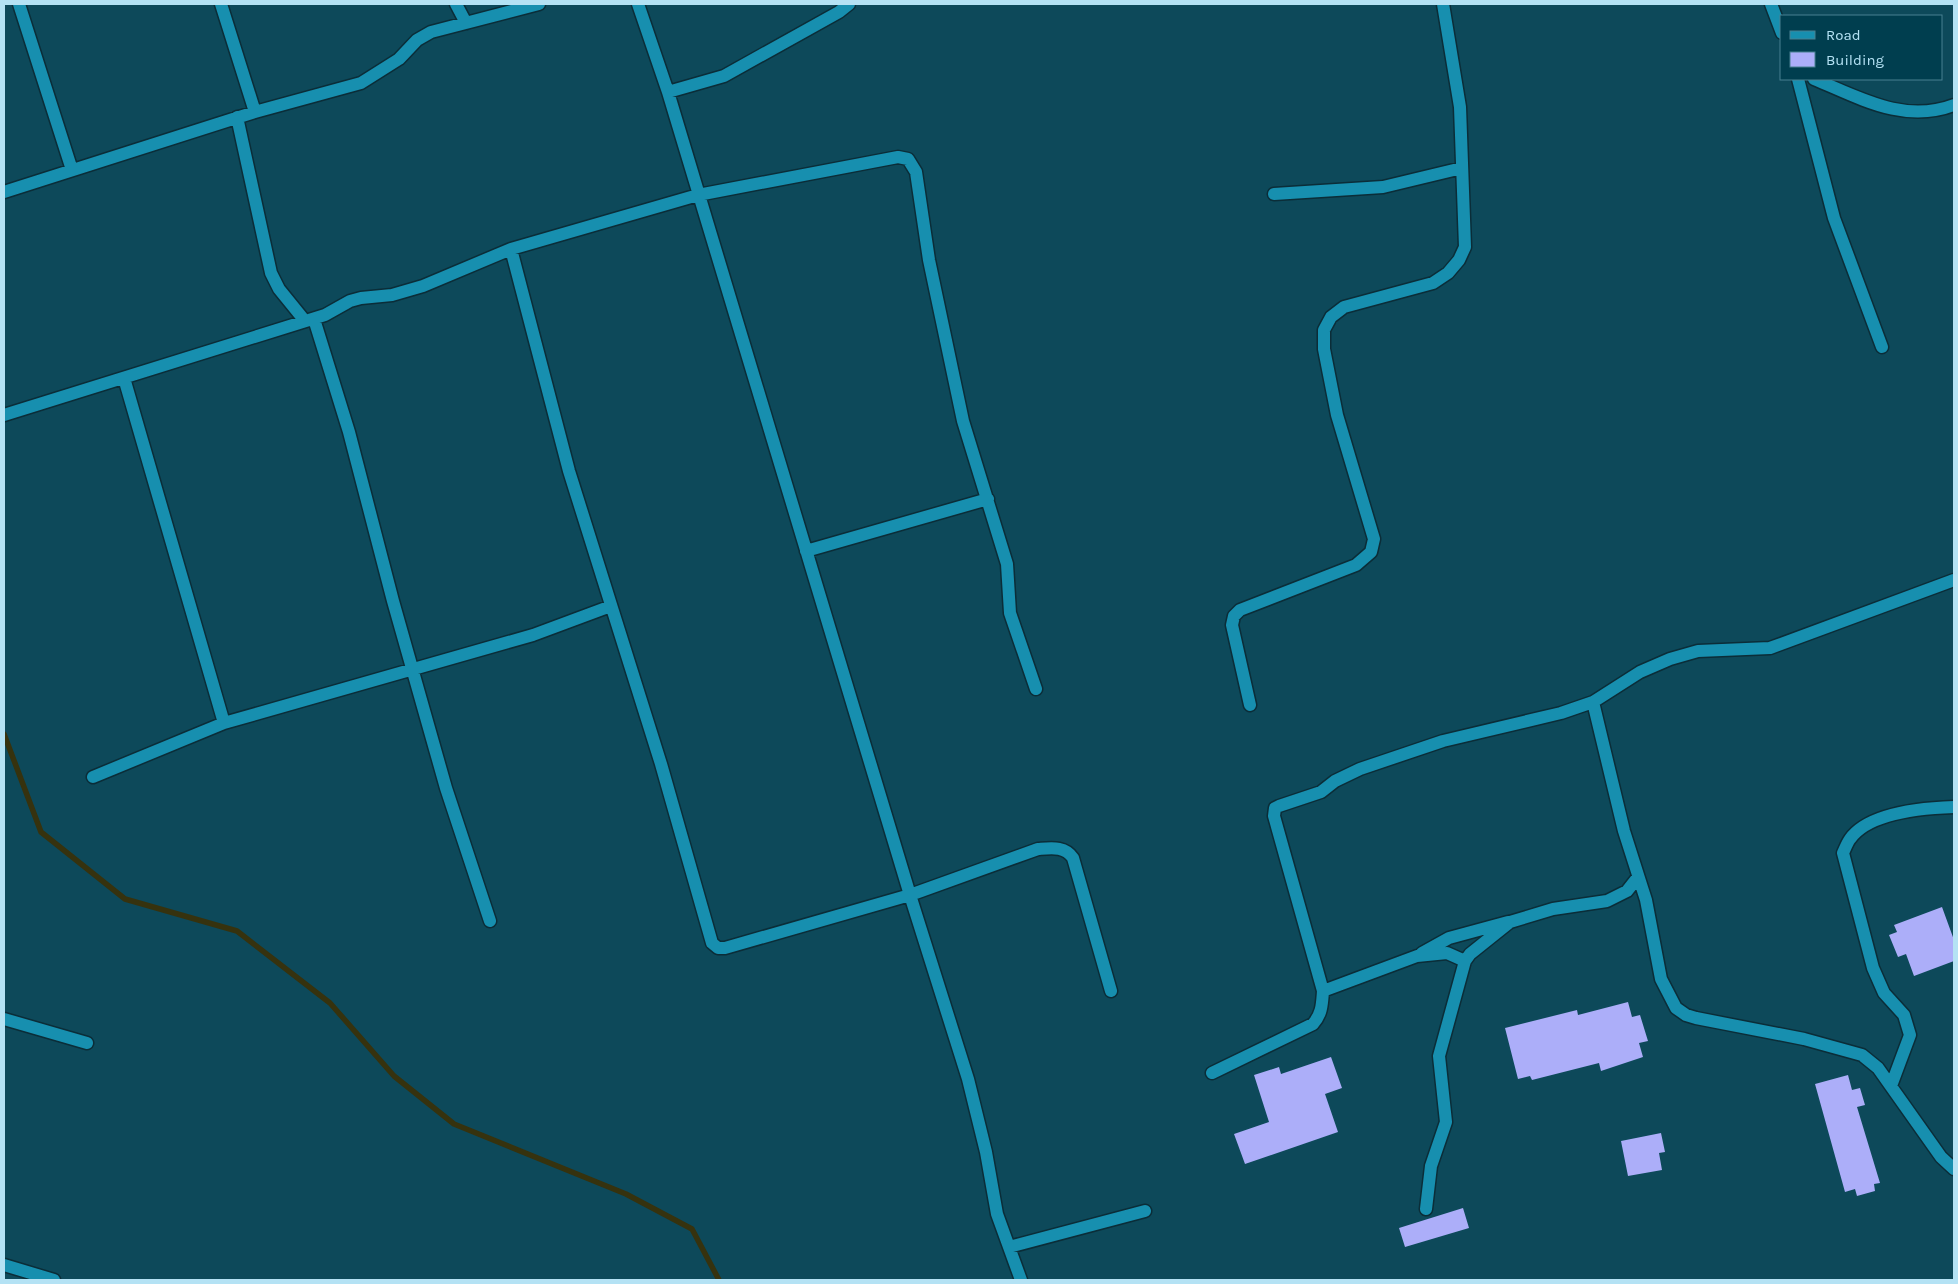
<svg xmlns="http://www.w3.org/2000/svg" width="1958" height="1284" viewBox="0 0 1958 1284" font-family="Karla,sans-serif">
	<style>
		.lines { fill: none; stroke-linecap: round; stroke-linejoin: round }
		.stream { stroke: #36320e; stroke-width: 5.5 }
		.building { fill: #acaef9 }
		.minor-casing { stroke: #0b2d38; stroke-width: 15 }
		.minor { stroke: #178faf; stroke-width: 12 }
	</style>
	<rect width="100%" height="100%" fill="#0d495a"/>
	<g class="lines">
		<!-- stream -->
		<path class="stream" d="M4 734 41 832 125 899 237 931 330 1003 394 1076 454 1124 626 1194 692 1229 719 1280"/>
	</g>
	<!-- building -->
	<path class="building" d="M1942 907 1954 940V961L1914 976 1906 954 1898 957 1889 935 1897 932 1894 925Z
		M1628 1002 1632 1017 1640 1015 1648 1041 1639 1043 1643 1057 1601 1071 1599 1063 1532 1080 1530 1076 1518 1079 1505 1028 1577 1010 1578 1015Z
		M1331 1057 1342 1088 1325 1094 1338 1132 1245 1164 1234 1134 1269 1122 1254 1075 1279 1067 1281 1074Z
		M1848 1075 1852 1090 1860 1088 1865 1105 1857 1107 1880 1183 1874 1184 1875 1191 1857 1196 1855 1189 1845 1192 1815 1084Z
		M1661 1133 1665 1152 1659 1153 1662 1170 1628 1176 1621 1141Z
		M1463 1208 1469 1228 1405 1247 1399 1228Z"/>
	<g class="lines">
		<!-- minor casing -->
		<g class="minor-casing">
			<path id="minor" d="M19 4 72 170
				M221 4 255 112
				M456 4 466 23
				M638 4 668 92 910 895 968 1079 986 1152 997 1214 1021 1280
				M1771 4 1782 33
				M1798 79 1834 218 1882 347
				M1814 79C1860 98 1904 124 1954 105
				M668 92 724 76 839 12 849 4
				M237 117 271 273 279 289 305 321
				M4 192 255 112 361 83 399 59 417 40 431 32 539 4
				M1274 194 1383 187 1462 168
				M511 249 569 471 661 764 712 943 718 948H725L910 895 1038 849C1052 848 1065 846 1073 858L1111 991
				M314 319 349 432 393 601 446 788 490 921
				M124 378 224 723
				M4 415 325 315 350 301 361 298 392 295 423 286 511 249 698 195 898 157 908 159 916 172 929 260 963 421 1007 564 1010 613 1036 689
				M806 551 988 499
				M1593 702 1624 831 1646 900 1661 979 1676 1008 1686 1015 1696 1018 1804 1039 1862 1055 1878 1068 1941 1157 1954 1169
				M1250 705 1232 625 1234 616 1240 610 1356 565 1371 552 1374 539 1337 415 1324 349V330L1331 317 1344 307 1433 283 1448 273 1459 260 1465 247 1460 107 1443 4
				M93 777 224 723 533 635 611 606
				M1422 953 1449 938 1508 922
				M1323 991 1274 816 1275 808 1279 806 1321 792 1335 781 1360 769 1443 741 1561 713 1593 702 1640 672 1670 659 1698 651 1770 648 1954 580
				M4 1019 87 1043
				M1212 1073 1313 1024C1322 1014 1322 1004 1323 991L1417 956 1447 953 1465 961
				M1891 1086 1910 1035 1904 1015 1884 993 1873 968 1843 853C1845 849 1847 843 1850 839 1869 812 1924 808 1954 807
				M1426 1209 1431 1166 1446 1122 1439 1056 1465 961 1470 954 1510 922 1553 909 1607 901 1627 891 1638 877
				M1009 1247 1145 1211
				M4 1265 54 1280"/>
		</g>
		<!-- minor -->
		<use href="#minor" class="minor"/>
	</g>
	<!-- border -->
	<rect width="1958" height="1284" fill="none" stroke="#b4e2f4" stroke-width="10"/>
	<!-- legend -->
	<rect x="1780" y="15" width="162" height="65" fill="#003e4f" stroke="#488091"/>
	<rect x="1790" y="31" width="25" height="8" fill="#178faf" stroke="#488091"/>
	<text x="1826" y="40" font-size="15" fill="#b4e2f4">Road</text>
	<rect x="1790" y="52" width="25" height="15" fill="#acaef9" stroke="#488091"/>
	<text x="1826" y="65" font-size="15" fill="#b4e2f4">Building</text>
</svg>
